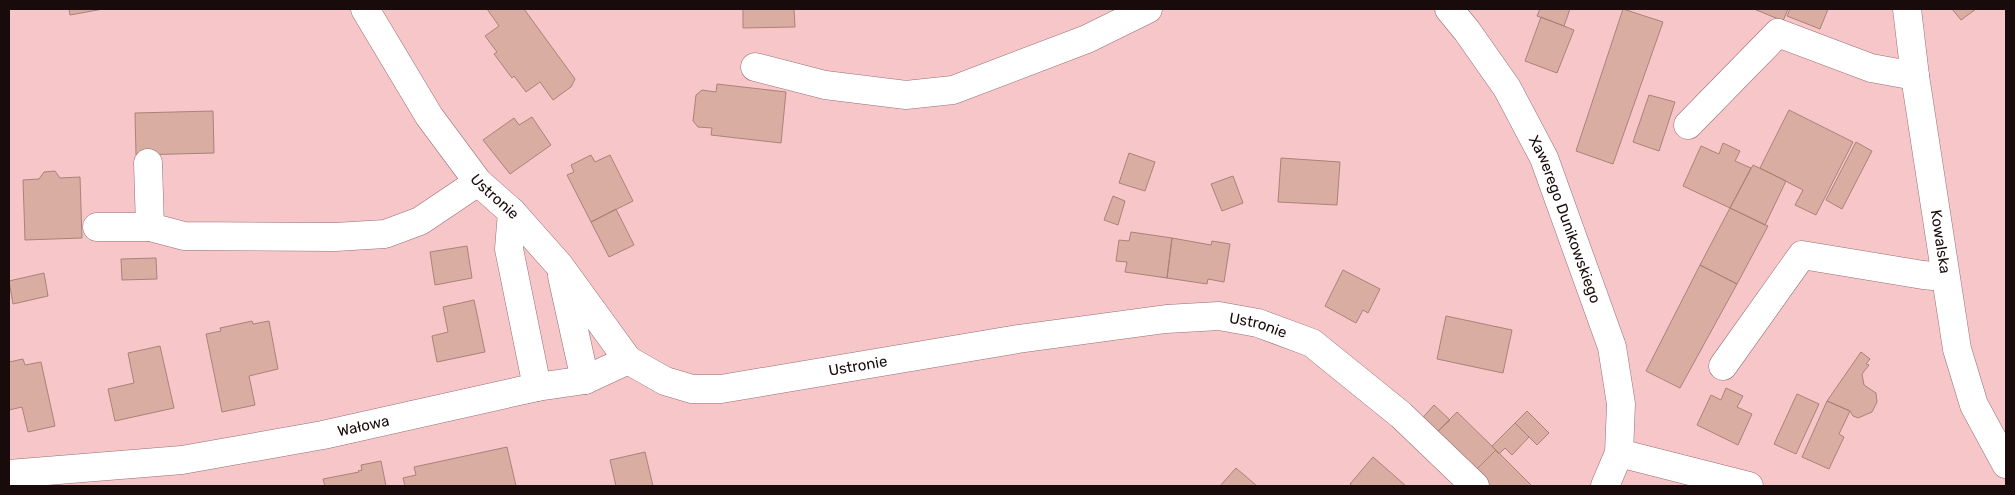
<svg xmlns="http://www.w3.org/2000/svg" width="2015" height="495" viewBox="0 0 2015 495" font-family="Rubik,sans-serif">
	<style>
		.building { fill: #d9ada2; stroke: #ab8278 }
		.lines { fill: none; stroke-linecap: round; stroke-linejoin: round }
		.minor-casing { stroke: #986e71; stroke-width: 29 }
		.major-casing { stroke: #986e71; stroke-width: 29 }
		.minor { stroke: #fff; stroke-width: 28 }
		.major { stroke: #fff; stroke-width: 28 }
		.labels { text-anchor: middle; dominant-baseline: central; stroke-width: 4; stroke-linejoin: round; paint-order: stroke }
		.street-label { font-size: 15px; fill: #190a0b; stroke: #fdd6d9 }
	</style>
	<rect width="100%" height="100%" fill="#f6c6c9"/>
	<!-- building -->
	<path class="building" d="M69 9H103L70 15Z
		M487 9H524L575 79 571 87 553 100 540 82 526 92 514 76 512 78 494 54 497 52 485 36 499 26Z
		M743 9H794L795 27 743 28Z
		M1540 9H1570L1564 26 1537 16Z
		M1623 9 1663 22 1613 164 1576 151Z
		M1754 9H1788L1783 21Z
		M1790 9H1828L1820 29 1787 16Z
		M1952 9H1976L1961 20Z
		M1541 17 1574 30 1557 73 1525 61Z
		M717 84 786 92 781 143 711 135 712 128 698 127 693 121 696 95 702 90 716 92Z
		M1649 95 1675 102 1659 151 1633 142Z
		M1789 110 1853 142 1816 215 1795 205 1803 190 1760 168Z
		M213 111 214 153 136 155 135 113Z
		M532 117 551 145 510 174 483 140 514 118 519 125Z
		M1856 142 1872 151 1842 209 1826 200Z
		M1723 143 1740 151 1735 161 1751 168 1730 208 1683 186 1701 146 1719 154Z
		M1129 153 1155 162 1145 191 1119 183Z
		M591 155 595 162 610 155 633 201 591 222 567 175 574 172 571 165Z
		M1281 158 1340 162 1337 205 1278 202Z
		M1753 165 1786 181 1765 225 1730 208Z
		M55 171 60 178 80 177 82 238 25 240 23 180 39 179 44 172Z
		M1233 176 1243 203 1222 211 1211 184Z
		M1113 196 1125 201 1118 225 1104 220Z
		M1730 208 1768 226 1737 284 1700 265Z
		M616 209 634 245 609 257 591 222Z
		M1131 232 1172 238 1167 278 1125 272 1127 262 1116 261 1119 240 1129 241Z
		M1172 238 1211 245 1212 241 1230 244 1224 282 1208 279 1207 284 1167 278Z
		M467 246 472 278 435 285 430 252Z
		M156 258 157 279 122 280 121 259Z
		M1700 265 1737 284 1680 388 1646 371Z
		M1343 270 1380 289 1368 313 1363 310 1356 323 1325 306Z
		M44 273 48 296 13 304 9 281Z
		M474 300 485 352 437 362 432 336 448 332 443 307Z
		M1446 316 1512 330 1503 373 1437 359Z
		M252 321 253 324 269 321 278 369 249 376 255 405 222 412 206 334 221 331 220 328Z
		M160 346 174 408 115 421 108 389 134 383 128 353Z
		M1861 352 1870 359 1866 364 1869 365 1862 374 1864 385 1876 393 1877 402 1872 412 1858 418 1853 416 1850 411 1827 401Z
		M23 359 25 365 41 362 55 426 28 432 22 407 9 410V362Z
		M1726 388 1743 396 1737 407 1752 414 1738 445 1697 425 1711 395 1721 400Z
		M1797 394 1819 404 1796 454 1774 444Z
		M1827 401 1850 411 1839 434 1844 437 1829 469 1802 457Z
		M1434 405 1450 420 1433 436 1418 423Z
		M1527 411 1549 433 1537 445 1515 423Z
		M1457 412 1496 450 1472 474 1433 436Z
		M1515 423 1529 437 1512 455 1505 448 1499 454 1492 446Z
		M507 447 516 486H405L403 478 416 475 414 467Z
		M1496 450 1532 486H1484L1472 474Z
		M645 452 653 486H616L610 460Z
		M1373 457 1406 486H1353L1350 484Z
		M381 461 386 486H325L323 479 359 472 358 471 362 470 361 465Z
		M1236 468 1257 486H1220Z"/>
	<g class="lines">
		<!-- minor casing -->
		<g class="minor-casing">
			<g id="minor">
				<path id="s1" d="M365 9 429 116 478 182 512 212 559 265 628 360 665 381 692 389H721L1018 339 1166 319 1219 316 1258 323 1312 343 1401 415 1475 486"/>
				<path id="s2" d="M1907 9 1915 76 1957 349 1974 405 2006 464"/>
				<path d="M755 67 825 85 906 95 953 90 1087 39 1148 9"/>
				<path d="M1688 125 1778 33 1871 68 1915 76"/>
				<path d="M148 163 150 227"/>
				<path d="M97 227H150L184 236 335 237 385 234 420 221 478 182"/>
				<path d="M562 276 585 380"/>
				<path d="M1723 366 1802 255 1923 275 1944 277"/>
				<path d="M537 387 585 380 628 360"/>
				<path id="s3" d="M9 474 182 460 323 435 537 387 509 249 512 212"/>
			</g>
		</g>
		<!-- major casing -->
		<g class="major-casing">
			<g id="major">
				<path id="s4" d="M1449 9 1467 31 1507 88 1544 158 1612 347 1621 404 1619 453 1605 486"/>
				<path d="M1619 453 1749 486"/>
			</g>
		</g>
		<!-- minor -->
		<use href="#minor" class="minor"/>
		<!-- major -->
		<use href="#major" class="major"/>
	</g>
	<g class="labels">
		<!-- street labels -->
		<g class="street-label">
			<text stroke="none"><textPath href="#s1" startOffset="229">Ustronie</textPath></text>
			<text stroke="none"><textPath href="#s4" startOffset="242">Xawerego Dunikowskiego</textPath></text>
			<text stroke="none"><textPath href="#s2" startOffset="235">Kowalska</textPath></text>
			<text stroke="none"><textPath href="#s1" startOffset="1084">Ustronie</textPath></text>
			<text stroke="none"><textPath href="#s1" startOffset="679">Ustronie</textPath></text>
			<text stroke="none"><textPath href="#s3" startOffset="358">Wałowa</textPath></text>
		</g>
	</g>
	<!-- border -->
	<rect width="2015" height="495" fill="none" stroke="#190a0b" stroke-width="20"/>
</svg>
